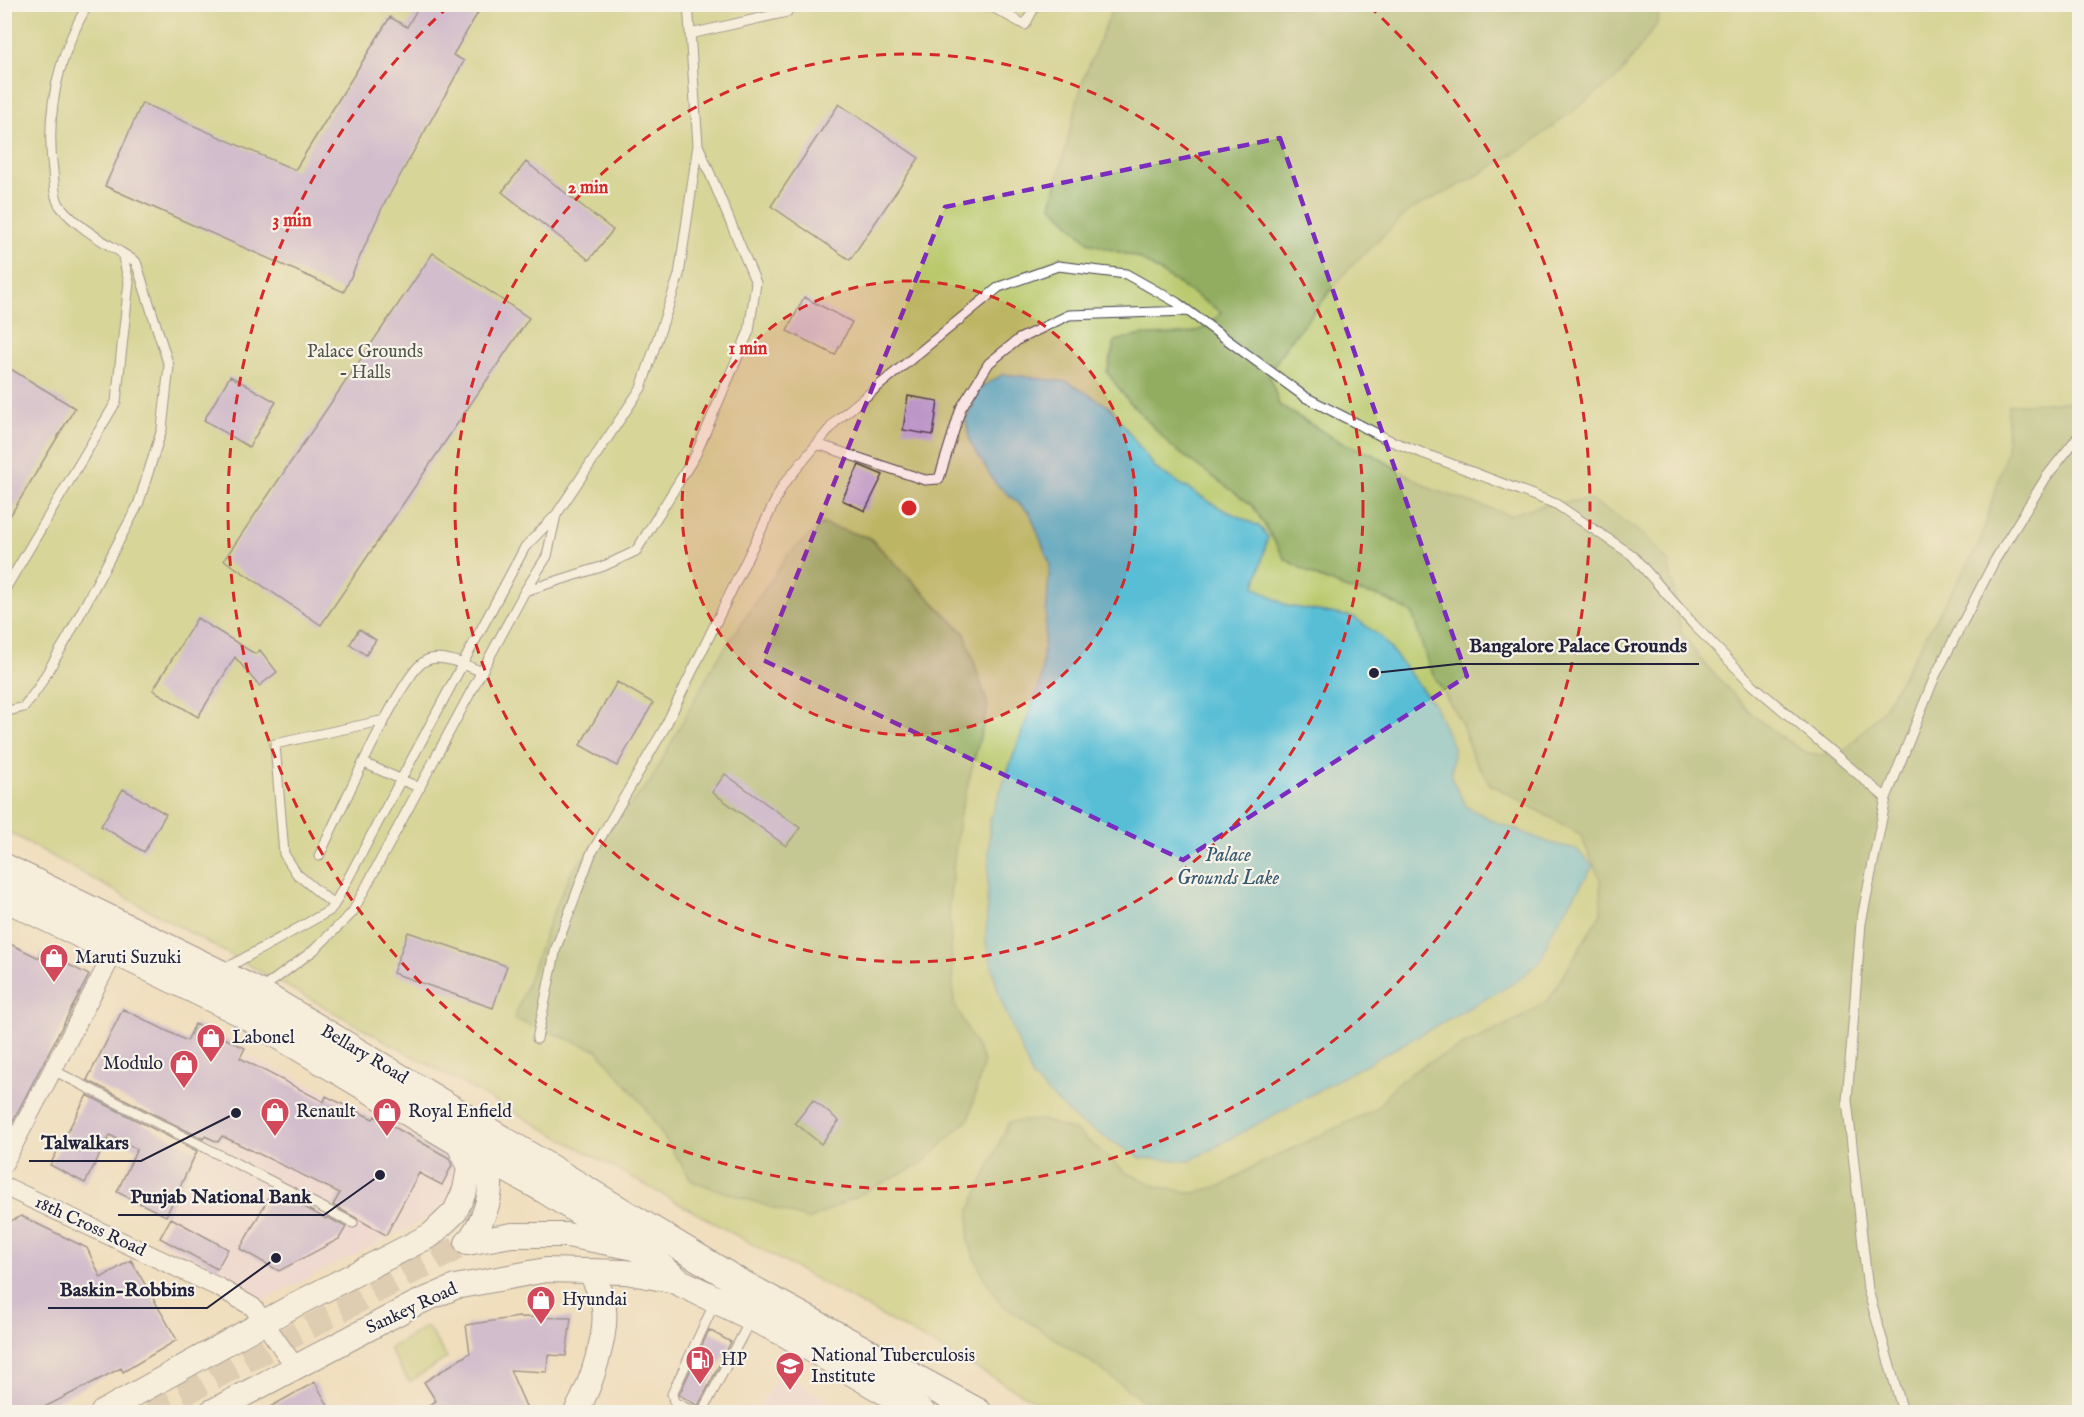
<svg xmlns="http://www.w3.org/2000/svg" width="2084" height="1417" viewBox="0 0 2084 1417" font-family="'IM FELL English',serif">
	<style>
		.built { fill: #eed0e7 }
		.green { fill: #b9c96c; stroke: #6e7654; stroke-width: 1.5 }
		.forest { fill: #92ad60; stroke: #5a684e; stroke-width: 1.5 }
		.water { fill: #58bed6; stroke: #3d7088; stroke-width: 1.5 }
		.building { fill: #ad96de }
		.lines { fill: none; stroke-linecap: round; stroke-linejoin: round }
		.secondary-tunnel { stroke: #c7b8a3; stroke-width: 24; stroke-dasharray: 24 12; stroke-linecap: butt }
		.lane-casing { stroke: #413e4e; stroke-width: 11 }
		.street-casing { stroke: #413e4e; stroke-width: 20 }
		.secondary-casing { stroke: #413e4e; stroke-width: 26 }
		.primary-casing { stroke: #413e4e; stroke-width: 29 }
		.lane { stroke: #fff; stroke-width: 9 }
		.street { stroke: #fff; stroke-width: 18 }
		.secondary { stroke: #fff; stroke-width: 24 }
		.primary { stroke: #fff; stroke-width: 27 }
		.marked { fill: none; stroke: #7b2cbf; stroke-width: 4.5; stroke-dasharray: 12 8; stroke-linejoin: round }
		.ring { fill: none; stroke: #d62828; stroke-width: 3; stroke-dasharray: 10 8 }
		.labels { text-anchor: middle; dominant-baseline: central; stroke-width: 4.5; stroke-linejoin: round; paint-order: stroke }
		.park-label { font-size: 18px; fill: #4f544a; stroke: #f7f3e8 }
		.poi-label { font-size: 18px; fill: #22223b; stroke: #f7f3e8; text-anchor: start }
		.street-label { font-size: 18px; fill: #22223b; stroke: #f7f3e8 }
		.water-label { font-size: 20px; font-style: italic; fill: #355971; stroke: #f7f3e8 }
		.centre { fill: #d62828; stroke: #f7f3e8; stroke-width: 3 }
		.ring-label { font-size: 18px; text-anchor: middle; font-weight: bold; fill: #d62828; stroke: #f7f3e8; stroke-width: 4.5; stroke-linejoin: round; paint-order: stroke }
		.leader { fill: none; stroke: #22223b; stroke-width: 2 }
		.callout-dot { fill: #22223b; stroke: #f7f3e8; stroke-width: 2 }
		.callout-label { font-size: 20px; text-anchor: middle; font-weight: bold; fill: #22223b; stroke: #f7f3e8; stroke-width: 4.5; stroke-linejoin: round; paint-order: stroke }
	</style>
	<rect width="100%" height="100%" fill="#f7f3e8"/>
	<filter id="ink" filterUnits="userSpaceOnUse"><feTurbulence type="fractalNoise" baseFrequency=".0167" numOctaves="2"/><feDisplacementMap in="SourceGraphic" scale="12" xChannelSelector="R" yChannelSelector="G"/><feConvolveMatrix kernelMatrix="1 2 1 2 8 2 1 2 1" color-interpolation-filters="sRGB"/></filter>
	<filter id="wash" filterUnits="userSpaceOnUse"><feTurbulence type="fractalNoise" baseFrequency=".008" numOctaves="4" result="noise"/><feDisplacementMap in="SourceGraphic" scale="24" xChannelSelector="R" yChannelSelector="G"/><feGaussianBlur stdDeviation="1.35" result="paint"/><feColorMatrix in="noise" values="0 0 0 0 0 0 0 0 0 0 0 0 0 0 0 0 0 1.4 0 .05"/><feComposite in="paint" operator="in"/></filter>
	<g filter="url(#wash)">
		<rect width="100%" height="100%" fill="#f0debd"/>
		<!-- built -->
		<path class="built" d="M249 1056 429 1140 463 1162 451 1199 442 1209 419 1222 265 1300 156 1240Z
			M780 1372 846 1412H756Z"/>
		<!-- green -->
		<path class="green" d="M5 5H2079V1412H1055L5 830Z
			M427 1326 447 1358 409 1382 389 1349Z"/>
		<!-- forest -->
		<path class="forest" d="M1114 5H1660L1657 24 1619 76 1528 145 1466 182 1410 210 1350 267 1287 345 1269 373 1279 405 1340 442 1372 454 1431 489 1509 515 1540 506 1588 499 1618 517 1646 537 1669 563 1681 631 1700 659 1751 713 1778 735 1807 753 1839 757 1883 710 1980 543 2007 450 2008 405 2079 401V1412H1159L1088 1360 1001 1304 982 1274 968 1241 970 1209 1009 1122 1042 1120 1076 1131 1127 1173 1159 1187 1193 1193 1224 1185 1251 1168 1376 1109 1397 1083 1425 1064 1522 1017 1549 999 1601 913 1600 879 1580 834 1490 784 1472 756 1462 724 1429 667 1412 613 1382 597 1347 589 1315 576 1285 559 1253 506 1173 448 1126 398 1107 372 1115 341C1126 339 1137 335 1148 335 1178 333 1201 340 1221 312L1139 258 1089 243 1051 205 1083 80Z
			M822 524 870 538 965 634 988 706 959 818 949 904 954 1003 984 1061 969 1118 923 1163 809 1220 692 1181 642 1103 597 1050 514 1019 555 907 572 871 650 782 714 664 788 555Z"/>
		<!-- water -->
		<path class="water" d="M1004 374 1068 382 1110 407 1156 469 1220 508 1259 526 1268 537 1255 587 1287 606 1354 617 1382 638 1435 706 1453 747 1452 779 1466 806 1491 820 1550 843 1576 849 1593 866 1551 933 1541 960 1516 982 1190 1161 1141 1158 1077 1121 1033 1078 1000 998 986 943 990 819 1041 681 1050 564 1030 513 995 483 970 442 966 420 981 387Z"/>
		<g id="blocks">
			<!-- building -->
			<path class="building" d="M420 4H483L453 55 464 61 382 208 344 292 105 186 142 103 295 170 390 17 407 27Z
				M839 104 919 158 850 260 771 206Z
				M526 162 613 230 589 260 502 192Z
				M433 253 529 318 321 625 224 560Z
				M804 297 852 322 835 355 787 331Z
				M4 365 75 408 4 526Z
				M230 376 276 402 249 447 204 420Z
				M908 396 938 401 933 435 903 430Z
				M859 465 883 475 865 511 842 500Z
				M197 618 255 654 260 650 277 672 259 686 235 657 198 717 153 690Z
				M359 629 376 640 366 655 350 644Z
				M617 682 653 703 617 766 580 745Z
				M725 774 800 828 786 846 712 792Z
				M123 789 166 814 144 852 101 826Z
				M408 932 507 966 493 1008 393 973Z
				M4 941 39 958 42 951 89 975 4 1138Z
				M123 1009 187 1041 195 1024 245 1048 240 1058 324 1102 326 1096 373 1119 375 1116 449 1158 452 1165 442 1185 419 1173 386 1235 333 1205 340 1193 222 1136 218 1142 205 1136 203 1139 87 1080Z
				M87 1095 197 1151 166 1216 117 1192 137 1149 110 1135 85 1183 50 1165Z
				M813 1100 839 1121 821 1144 795 1123Z
				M273 1190 326 1219 327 1217 346 1227 339 1239 279 1271 240 1249Z
				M21 1216 87 1248 101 1278 131 1260 177 1340 123 1372 121 1368 33 1413H4V1224Z
				M171 1218 228 1249 217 1269 160 1238Z
				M519 1317 571 1318 566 1356 548 1355 547 1372 510 1370 529 1413H417L436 1401 424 1382 470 1353 466 1325Z
				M709 1330 731 1342 698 1406 679 1395Z
				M315 1382 332 1413H259Z"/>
		</g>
	</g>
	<g filter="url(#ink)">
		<use href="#blocks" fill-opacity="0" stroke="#413e4e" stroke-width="1.5"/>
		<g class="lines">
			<!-- secondary-tunnel -->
			<path class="secondary-tunnel" d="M150 1412 467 1243"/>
			<!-- lane casing -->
			<g class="lane-casing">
				<path id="lane" d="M987 4 1025 25 1036 4
					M690 34 787 12 791 4
					M817 444 925 480 939 479 961 408 989 363 1019 339 1069 315 1188 311
					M4 591 116 402 129 282 122 253C101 240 76 226 60 206 54 198 54 181 53 171 45 111 58 56 88 4
					M525 591 604 566 636 551 695 456 749 331 756 283 698 145
					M4 712 24 707 38 688 68 637 138 505 162 429 169 366 136 262 122 253
					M364 763 420 788
					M319 856C335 824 401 672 425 661 441 653 466 665 482 672
					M334 905 297 874 284 854 275 744 385 720
					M221 971 329 911 334 905 525 547 556 515 641 388 679 275 698 145 688 4
					M259 991 314 950 352 913 525 591 547 556 556 515
					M537 1039 556 948 591 854 664 729 783 485 837 420 999 287 1058 266 1126 274 1176 302 1305 397 1391 441 1556 504 1632 555 1693 624 1753 685 1886 798
					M53 1070 353 1223
					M694 1412 674 1402 672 1394 715 1302
					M702 1412 751 1319
					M1903 1412 1868 1290 1847 1100 1861 923 1886 798 1935 676 1995 560 2047 476 2080 434"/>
			</g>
			<!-- street casing -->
			<g class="street-casing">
				<path id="street" d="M4 1163 114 952
					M4 1186 220 1288 253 1307 296 1368"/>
			</g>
			<!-- secondary casing -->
			<g class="secondary-casing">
				<path id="secondary" d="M467 1243 512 1235H567L634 1248
					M467 1243C480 1227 491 1203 490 1182 489 1173 484 1163 481 1155
					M103 1412 293 1306 431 1235 455 1212 465 1190 469 1168 458 1142
					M211 1412 415 1304 455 1287 546 1270 626 1272 679 1282
					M576 1412C590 1388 610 1330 603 1303 602 1295 594 1281 591 1272"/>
			</g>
			<!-- primary casing -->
			<g class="primary-casing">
				<path id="primary" d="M4 867 258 992 737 1281 978 1412
					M4 897 240 1012 458 1142 542 1188 639 1249 679 1282 785 1333 921 1412"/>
			</g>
			<!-- lane -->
			<use href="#lane" class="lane"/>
			<!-- street -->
			<use href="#street" class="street"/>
			<!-- secondary -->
			<use href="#secondary" class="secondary"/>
			<!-- primary -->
			<use href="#primary" class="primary"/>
		</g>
	</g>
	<!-- marked area -->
	<path d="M0 0H2084V1417H0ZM1280 138 1467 676 1183 860 763 660 945 207Z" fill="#f0debd" fill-opacity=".55" fill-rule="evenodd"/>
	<path class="marked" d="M1280 138 1467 676 1183 860 763 660 945 207Z"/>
	<!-- distance rings -->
	<circle cx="909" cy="508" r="227" fill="#d62828" fill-opacity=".12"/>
	<g class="ring">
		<circle cx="909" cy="508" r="227"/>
		<circle cx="909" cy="508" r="454"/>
		<path d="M1369 6A681 681 0 1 1 449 6"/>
	</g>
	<!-- icons -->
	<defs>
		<g id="shop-pin" transform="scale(1.5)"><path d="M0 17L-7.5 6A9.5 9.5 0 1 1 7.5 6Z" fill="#d1495b" stroke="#f7f3e8"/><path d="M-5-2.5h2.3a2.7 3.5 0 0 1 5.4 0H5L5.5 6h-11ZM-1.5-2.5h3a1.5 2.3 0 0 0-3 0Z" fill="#fff"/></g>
		<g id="fuel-pin" transform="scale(1.5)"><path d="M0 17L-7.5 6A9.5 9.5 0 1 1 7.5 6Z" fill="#d1495b" stroke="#f7f3e8"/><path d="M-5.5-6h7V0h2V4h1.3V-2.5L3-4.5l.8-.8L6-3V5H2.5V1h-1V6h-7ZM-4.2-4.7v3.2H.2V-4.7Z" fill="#fff"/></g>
		<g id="university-pin" transform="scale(1.5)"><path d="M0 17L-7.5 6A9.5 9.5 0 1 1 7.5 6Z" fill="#d1495b" stroke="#f7f3e8"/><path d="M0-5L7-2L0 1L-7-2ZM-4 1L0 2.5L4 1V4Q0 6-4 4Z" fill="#fff"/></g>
	</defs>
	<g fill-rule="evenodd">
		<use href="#shop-pin" x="54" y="958"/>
		<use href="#shop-pin" x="211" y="1038"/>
		<use href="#shop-pin" x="184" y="1064"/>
		<use href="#shop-pin" x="275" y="1112"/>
		<use href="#shop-pin" x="387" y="1112"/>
		<use href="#shop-pin" x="541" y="1300"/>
		<use href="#fuel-pin" x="700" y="1360"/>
		<use href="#university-pin" x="790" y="1366"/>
	</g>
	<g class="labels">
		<!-- park labels -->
		<g class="park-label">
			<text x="365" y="352">Palace Grounds<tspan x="365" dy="21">- Halls</tspan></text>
		</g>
		<!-- poi labels -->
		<g class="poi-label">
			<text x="75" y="958">Maruti Suzuki</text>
			<text x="232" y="1038">Labonel</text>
			<text x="163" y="1064" text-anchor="end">Modulo</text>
			<text x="296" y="1112">Renault</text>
			<text x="408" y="1112">Royal Enfield</text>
			<text x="562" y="1300">Hyundai</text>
			<text x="811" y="1356">National Tuberculosis<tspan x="811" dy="21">Institute</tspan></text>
			<text x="721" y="1360">HP</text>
		</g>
		<!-- street labels -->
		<g class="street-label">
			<text transform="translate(364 1055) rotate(31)">Bellary Road</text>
			<text transform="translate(90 1227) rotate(25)">18th Cross Road</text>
			<text transform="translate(412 1309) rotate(-25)">Sankey Road</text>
		</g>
		<!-- water labels -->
		<g class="water-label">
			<text x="1228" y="855">Palace<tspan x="1228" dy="23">Grounds Lake</tspan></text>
		</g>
	</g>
	<circle cx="909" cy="508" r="9" class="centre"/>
	<g class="ring-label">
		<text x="588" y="193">2 min</text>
		<text x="292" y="226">3 min</text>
		<text x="748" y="354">1 min</text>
	</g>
	<!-- callouts -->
	<path class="leader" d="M1374 673L1457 664H1699M236 1113L141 1161H29M380 1175L324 1215H118M276 1258L207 1308H48"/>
	<g class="callout-dot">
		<circle cx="1374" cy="673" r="6"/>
		<circle cx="236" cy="1113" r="6"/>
		<circle cx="380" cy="1175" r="6"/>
		<circle cx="276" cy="1258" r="6"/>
	</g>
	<g class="callout-label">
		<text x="1578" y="652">Bangalore Palace Grounds</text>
		<text x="85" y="1149">Talwalkars</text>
		<text x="221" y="1203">Punjab National Bank</text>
		<text x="127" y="1296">Baskin-Robbins</text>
	</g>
	<!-- margin -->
	<rect width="2084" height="1417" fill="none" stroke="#f7f3e8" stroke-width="24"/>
</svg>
